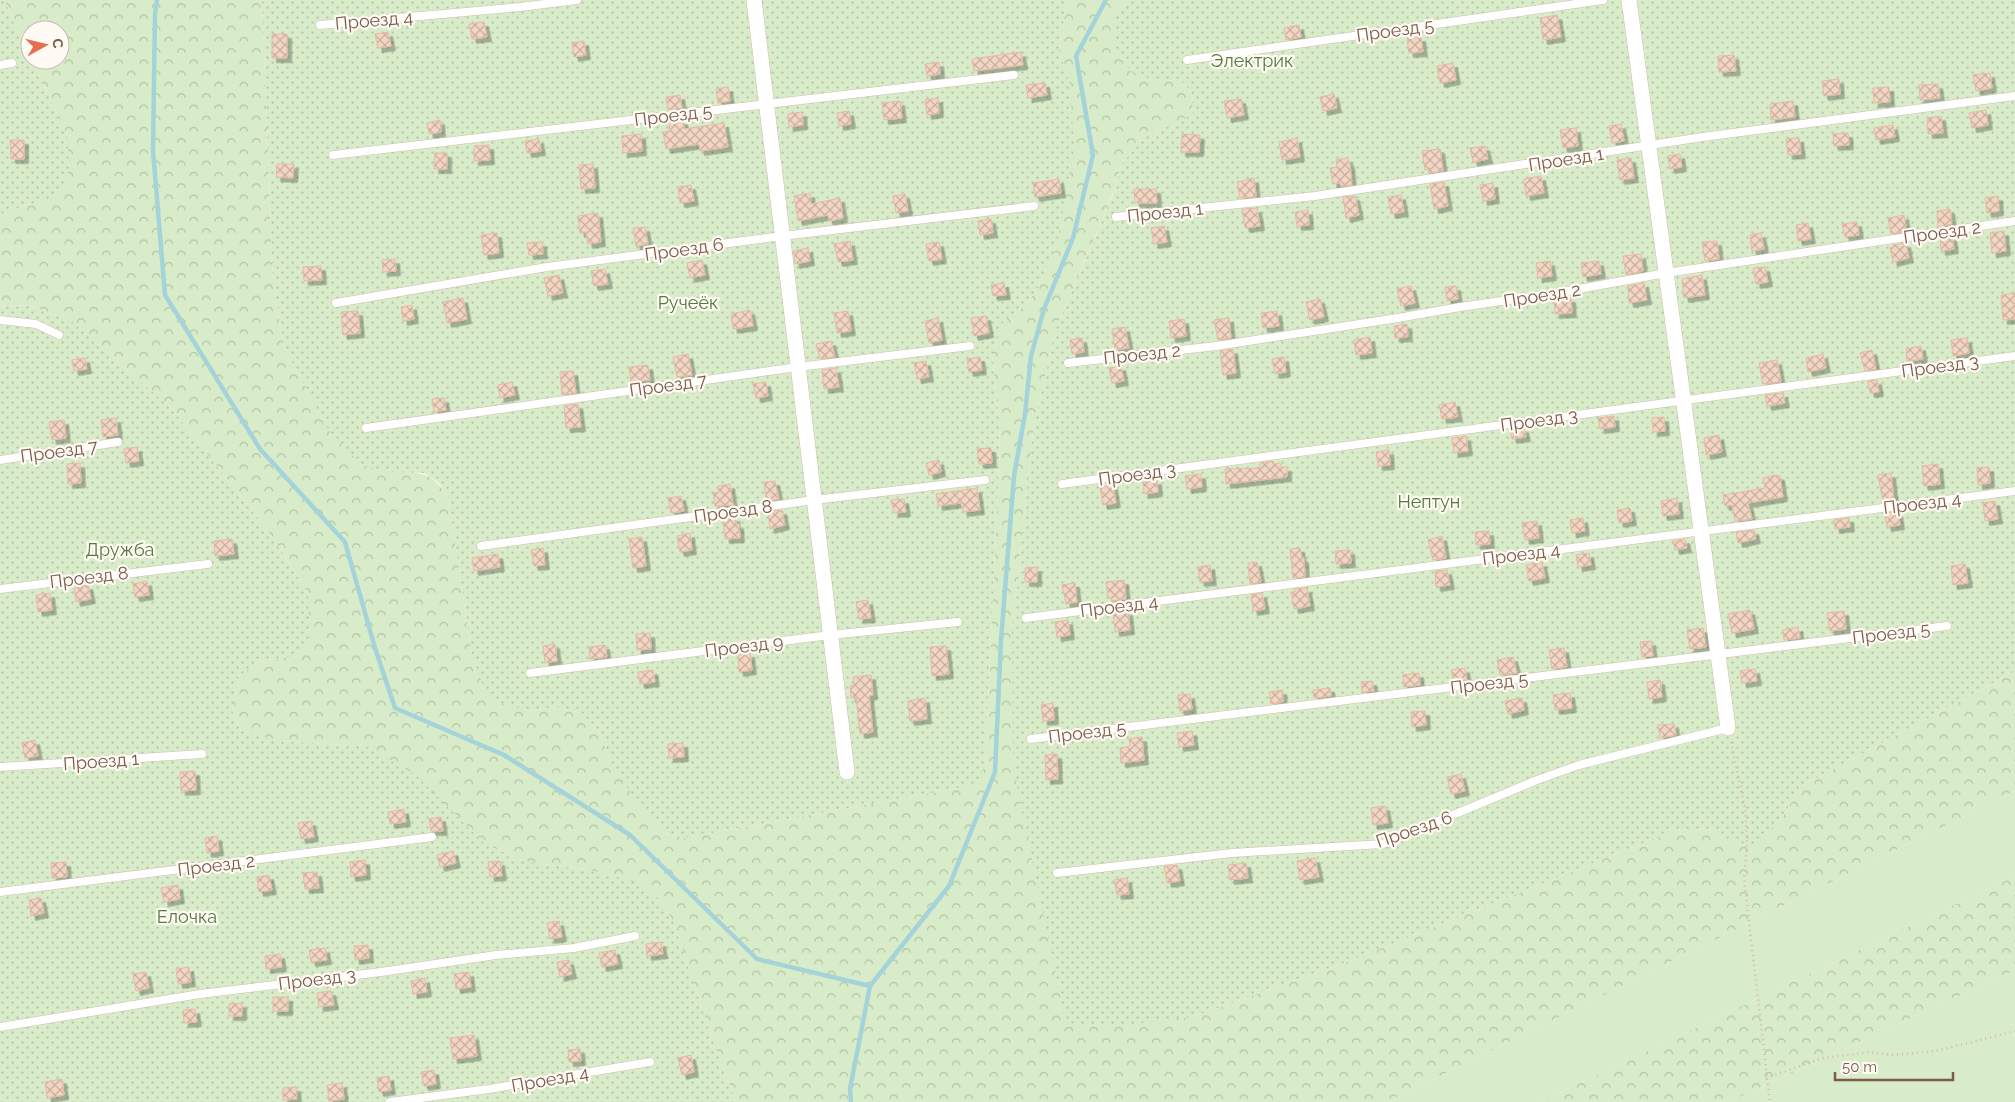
<svg xmlns="http://www.w3.org/2000/svg" width="2015" height="1102" viewBox="0 0 2015 1102" font-family="Raleway,sans-serif">
	<style>
		.green { fill: #d8ecc9 }
		.forest { fill: url(#forest-crowns) }
		.garden { fill: url(#garden-dots) }
		.lines { fill: none; stroke-linecap: round; stroke-linejoin: round }
		.stream { stroke: #a5d3da; stroke-width: 4.5 }
		.building { fill: url(#building-cross-hatch); stroke: #e6bba3; filter: url(#shadow) }
		.service-casing { stroke: #d1beb0; stroke-width: 9 }
		.minor-casing { stroke: #d1beb0; stroke-width: 16 }
		.path { stroke: #d9b8a5; stroke-width: 2.5; stroke-dasharray: 1 4; stroke-linecap: butt }
		.service { stroke: #fff; stroke-width: 8 }
		.minor { stroke: #fff; stroke-width: 15 }
		.labels { text-anchor: middle; dominant-baseline: central; stroke-width: 4.5; stroke-linejoin: round; paint-order: stroke }
		.street-label { font-size: 18px; fill: #7a5c4d; stroke: #fffaf3 }
		.park-label { font-size: 18px; fill: #537a41; stroke: #fffaf3 }
	</style>
	<defs>
		<pattern id="forest-crowns" width="20" height="18" patternUnits="userSpaceOnUse" patternTransform="scale(1.25)"><rect width="20" height="18" fill="#d8ecc9"/><path d="M2 6a3 3 0 1 1 6 0M12 15a3 3 0 1 1 6 0" fill="none" stroke="#b4c2a5"/></pattern>
		<pattern id="garden-dots" width="8" height="8" patternUnits="userSpaceOnUse" patternTransform="scale(1.25)"><rect width="8" height="8" fill="#d8ecc9"/><path d="M2 2h.1M6 6h.1" fill="none" stroke="#b4c2a5" stroke-width="1.8" stroke-linecap="round"/></pattern>
		<pattern id="building-cross-hatch" width="8" height="8" patternUnits="userSpaceOnUse" patternTransform="scale(1.25)"><rect width="8" height="8" fill="#f3d5c3"/><path d="M0 0l8 8M0 8l8-8" fill="none" stroke="#cab0a1"/></pattern>
		<filter id="shadow"><feDropShadow dx="4.5" dy="4.5" stdDeviation="0" flood-color="#0004"/></filter>
	</defs>
	<rect width="100%" height="100%" fill="#fdf6ec"/>
	<!-- green -->
	<path class="green" d="M2015 791V876L1540 1102H1388Z
		M2015 970V1102H1729Z"/>
	<!-- forest -->
	<path class="forest" d="M4 0H262L273 279 284 347 392 472C422 473 429 470 448 496L472 654 530 711 556 707 581 713 600 733 611 762 667 834 684 838 969 786 985 766 999 464 1000 428 992 356 1003 322 1026 305 1039 286 1057 245 1070 85 1059 50 1067 0H1129L1114 18 1158 82 1180 79 1192 93 1193 113 1176 125 1145 136 1121 165 1114 191 1057 326 1034 424 1012 629 1192 1017 1352 960 1673 831 1710 829 1725 840 1782 818 1800 787 2015 671V791L1388 1102H736L715 1047 673 921 658 898 594 871 523 861 485 844 416 776 366 746 275 741 240 729 232 711 239 676 259 661 299 656 308 593 271 535 172 409 70 320 27 305 0 307V214L59 195 67 135 32 60H60V30H30V56Z
		M2015 876V970L1729 1102H1540Z"/>
	<!-- garden -->
	<path class="garden" d="M0 0H4L30 56V60H32L67 135 69 170 60 195 0 214Z
		M262 0H1067L1059 50 1070 85 1074 147 1057 245 1039 286 1026 305 1003 322 992 356 1000 428 999 464 985 766 979 779 969 786 684 838 667 834 638 804 611 762 600 733 581 713 556 707 530 711 497 702 482 683 472 654 448 496 438 482 424 473 392 472 362 466 329 431 284 347 273 279Z
		M1129 0H2015V671L1800 787 1782 818 1754 846 1725 840 1710 829 1673 831 1352 960 1192 1017 1117 1026 1066 1023 1018 792 1013 756 1012 629 1034 424 1057 326 1114 192 1121 165 1145 136 1176 125 1193 113 1192 93 1180 79 1158 82 1130 71 1114 46V18Z
		M27 305 70 320 172 409 271 535 308 593 310 638 299 656 259 661 239 676 232 711 240 729 276 741 366 746 416 775 485 844 523 861 594 871 639 883 658 898 673 921 715 1047 736 1102H0V307Z"/>
	<g class="lines">
		<!-- stream -->
		<path class="stream" d="M157 0 155 14 153 151 165 295 260 449 345 542 375 648 395 708 504 755 630 835 757 959 870 986
			M851 1102 850 1089 870 986 949 886 995 772 1001 640 1014 476 1025 414 1031 356 1044 309 1073 238 1093 155 1076 56 1106 0"/>
	</g>
	<!-- building -->
	<path class="building" d="M1557 15 1561 37 1543 40 1540 18Z
		M484 22 487 37 472 39 469 24Z
		M1299 25 1301 37 1286 40 1284 28Z
		M388 32 391 46 378 48 375 34Z
		M272 34H287V58H272Z
		M1421 37 1423 52 1409 53 1407 39Z
		M584 41 586 55 574 57 572 43Z
		M1021 52 1023 65 974 71 972 59Z
		M1734 55 1736 71 1719 72 1718 56Z
		M939 62 940 74 927 76 925 64Z
		M1453 63 1456 80 1440 83 1437 66Z
		M1990 73 1992 88 1976 91 1973 75Z
		M1839 79 1840 94 1824 96 1822 81Z
		M1045 83 1047 95 1028 98 1026 85Z
		M1938 84 1940 98 1920 100 1919 85Z
		M728 87 730 101 718 103 716 89Z
		M1889 87 1890 102 1874 103 1873 88Z
		M1334 94 1337 108 1323 111 1320 97Z
		M680 95 682 108 668 110 666 97Z
		M938 98 939 113 927 115 925 100Z
		M1241 99 1244 115 1227 118 1224 101Z
		M900 101 902 118 884 120 882 103Z
		M1793 101 1795 117 1771 120 1770 104Z
		M1986 110 1988 125 1972 128 1969 113Z
		M849 111 851 124 839 126 837 113Z
		M802 112 803 125 789 127 788 114Z
		M1941 116 1943 133 1928 134 1927 118Z
		M440 120 441 132 429 134 427 123Z
		M683 120 684 129 724 123 728 147 700 151 699 144 666 149 663 132 670 131 669 121Z
		M1621 124 1624 141 1612 143 1609 126Z
		M1893 125 1895 137 1876 140 1874 128Z
		M1576 128 1578 146 1563 148 1560 130Z
		M1848 133 1849 145 1834 146 1833 134Z
		M641 134 642 151 623 153 622 136Z
		M1182 134 1200 135 1199 152H1181Z
		M1297 138 1300 157 1282 160 1279 142Z
		M1799 138 1801 154 1788 155 1786 139Z
		M539 139 541 151 527 153 525 141Z
		M10 140H24V159H11Z
		M489 145 490 160 474 161V146Z
		M1485 146 1488 159 1473 162 1470 148Z
		M1440 149 1443 171 1429 173 1428 169 1425 170 1422 151Z
		M435 153H447V169H434Z
		M1680 154 1682 167 1670 169 1668 156Z
		M1347 158 1350 164 1352 185 1341 186 1340 183 1333 184 1330 168 1337 167 1336 160Z
		M1631 158 1634 178 1620 180 1617 160Z
		M277 164H294L293 178 276 177Z
		M593 164 595 188 581 189 579 165Z
		M1541 176 1544 193 1526 196 1524 179Z
		M1254 178 1256 197 1240 198 1237 182Z
		M1059 179 1061 193 1035 197 1033 183Z
		M1444 182 1448 206 1434 209 1430 184Z
		M1493 183 1495 199 1483 201 1480 185Z
		M691 185 694 201 680 203 678 187Z
		M1134 189H1156L1157 203H1135Z
		M810 193 811 204 840 198 843 218 829 221 828 215 798 221 794 196Z
		M905 194 908 211 896 213 893 196Z
		M1401 195 1404 212 1391 214 1388 197Z
		M1355 196 1359 215 1346 218 1343 197Z
		M1998 196 1999 211 1987 213 1985 198Z
		M1257 208 1260 226 1245 228 1242 209Z
		M1950 209 1952 224 1938 227 1937 211Z
		M1308 210 1309 225 1297 226 1295 212Z
		M598 213 601 242 588 244 586 232 580 233 578 216Z
		M1904 215 1906 227 1903 228 1904 232 1891 234 1888 218Z
		M991 219 993 233 980 235 978 221Z
		M1857 222 1859 235 1845 237 1842 224Z
		M1808 223 1811 239 1798 241 1796 225Z
		M1164 226 1167 242 1154 244 1151 228Z
		M645 227 648 244 636 246 633 228Z
		M2004 231 2006 251 1992 253 1990 233Z
		M497 233 499 253 484 255 481 235Z
		M1761 233 1764 249 1752 251 1750 235Z
		M1952 236 1954 249 1941 251 1940 238Z
		M850 241 853 260 838 262 834 244Z
		M1717 241 1719 259 1705 261 1702 242Z
		M542 242 543 254 529 255 527 243Z
		M939 242 942 259 929 261 926 244Z
		M1906 243 1909 258 1893 262 1890 248 1893 247V245Z
		M808 248 810 261 795 264 794 251Z
		M1641 254 1643 271 1626 275 1623 256Z
		M395 259 396 271 383 272 382 260Z
		M702 260 705 275 690 278 687 263Z
		M1550 261 1552 276 1538 278 1536 263Z
		M1599 261 1601 274 1583 277 1581 263Z
		M321 266 322 280 304 281 303 267Z
		M1765 267 1768 282 1756 284 1753 268Z
		M605 269 608 284 594 286 591 271Z
		M559 275 563 293 548 296 544 278Z
		M1702 275 1705 295 1684 298 1682 279Z
		M1004 283 1006 295 993 296 991 285Z
		M1644 283 1647 300 1629 303 1628 286Z
		M1411 286 1415 303 1401 306 1397 289Z
		M1456 286 1458 299 1447 301 1445 287Z
		M2015 293V319L2003 320 2001 295Z
		M463 298 467 319 447 323 443 302Z
		M1571 298 1572 313 1555 314 1554 300Z
		M1320 299 1324 317 1310 320 1306 302Z
		M412 305 414 319 403 321 401 307Z
		M750 310 753 326 733 329 731 314Z
		M358 311 360 333 343 335 341 312Z
		M848 311 851 331 837 333 834 313Z
		M1277 311 1279 326 1263 328 1261 313Z
		M986 316 989 333 974 336 971 318Z
		M938 318 942 340 929 343 925 321Z
		M1229 318 1231 338 1218 340 1214 320Z
		M1184 319 1186 336 1171 338 1169 321Z
		M1407 324 1408 337 1395 338 1394 326Z
		M1125 327 1129 348 1115 350 1112 329Z
		M1370 337 1372 353 1356 355 1354 340Z
		M1082 338 1084 352 1072 354 1070 340Z
		M1967 338 1969 353 1953 356 1951 340Z
		M831 341 835 357 820 359 816 344Z
		M1921 346 1923 359 1907 361 1906 349Z
		M1233 349 1236 373 1223 375 1220 351Z
		M1872 350 1876 369 1865 371 1860 353Z
		M688 354 692 375 677 377 673 357Z
		M1823 354 1826 368 1808 372 1806 358Z
		M980 357 982 370 969 372 967 359Z
		M1284 357 1286 372 1275 374 1272 359Z
		M85 358 87 369 74 371 72 360Z
		M1777 360 1781 382 1763 384 1759 363Z
		M926 361 929 377 917 379 914 363Z
		M648 365 650 380 631 382 629 367Z
		M1121 366 1124 381 1112 383 1109 368Z
		M836 368 839 387 824 389 822 370Z
		M573 371 576 393 562 395 560 372Z
		M1877 380 1879 392 1870 393 1868 381Z
		M512 382 515 395 500 398 498 385Z
		M766 382 768 396 756 398 753 384Z
		M1783 393 1785 403 1767 406 1765 395Z
		M444 398 446 410 434 412 432 399Z
		M1455 402 1458 417 1442 419 1439 405Z
		M578 404 581 427 566 428 564 406Z
		M1614 416 1615 427 1600 429 1598 418Z
		M1664 417 1665 431 1653 432 1652 418Z
		M116 418 118 435 103 437 101 420Z
		M64 420 66 438 52 440 49 422Z
		M1524 428 1526 437 1512 439 1510 429Z
		M1719 435 1722 452 1706 455 1704 438Z
		M1466 436 1468 451 1454 453 1452 438Z
		M137 447 139 461 126 463 124 449Z
		M991 448 992 463 979 464 977 449Z
		M1389 450 1390 465 1378 466 1376 452Z
		M939 460 941 472 929 475 926 463Z
		M1273 461 1274 464 1280 463 1281 467H1287V477L1226 484 1225 469 1260 468V463Z
		M80 463 81 483 68 484 67 464Z
		M1938 464 1940 484 1924 486 1922 466Z
		M1989 467 1990 483 1978 485 1977 468Z
		M1891 473 1894 501 1883 502 1878 475Z
		M1201 474 1202 487 1187 489 1185 476Z
		M1776 475 1780 476 1783 497 1748 503 1752 519 1735 521 1732 505 1725 506 1723 495 1765 488 1763 478Z
		M1157 480 1158 492 1144 494 1143 482Z
		M775 481 779 499 766 501 764 482Z
		M730 484 733 505 715 506 713 493 719 492 718 486Z
		M1113 485 1116 503 1103 505 1100 487Z
		M977 488 980 510 963 512 961 503 938 506 936 494Z
		M681 496 684 511 671 513 668 498Z
		M1677 498 1679 514 1663 516 1661 501Z
		M904 499 906 512 894 513 891 500Z
		M1995 501 1998 519 1985 521 1983 503Z
		M1630 508 1632 521 1619 523 1617 510Z
		M782 510 785 525 770 529 768 512Z
		M1898 512 1900 525 1887 527 1884 513Z
		M735 517 736 524H739L740 538 725 539 723 518Z
		M1583 518 1585 531 1572 533 1570 520Z
		M1849 518 1850 527 1835 529 1834 520Z
		M1537 521 1539 538 1525 540 1522 523Z
		M1754 530 1756 539 1738 543 1736 532Z
		M1489 531 1490 544 1476 545 1475 532Z
		M690 533 692 550 680 552 677 536Z
		M1442 536 1446 558 1433 560 1428 540Z
		M642 537 646 566 633 568 629 539Z
		M232 539 234 554 215 556 214 541Z
		M1685 539 1687 548 1675 550 1673 541Z
		M543 548 545 565 534 566 531 550Z
		M1300 548 1302 558H1304L1305 577 1293 578 1290 549Z
		M1350 550 1351 563 1336 564 1335 551Z
		M1589 553 1591 565 1578 567 1576 555Z
		M498 554 500 567 474 571 472 558Z
		M1257 562 1261 582 1250 584 1248 563Z
		M1542 562 1545 578 1529 581 1526 565Z
		M1965 564 1968 583 1953 585 1951 566Z
		M1210 565 1212 581 1200 582 1198 567Z
		M1037 567V582H1025V568Z
		M1447 570 1450 585 1436 587 1435 571Z
		M1124 580 1126 599 1112 601 1111 598H1108L1106 582Z
		M147 581 149 595 135 597 133 584Z
		M1075 583 1077 602 1066 604 1062 585Z
		M88 585 91 599 76 602 74 588Z
		M1307 588 1310 606 1294 609 1291 592H1295L1294 589Z
		M50 593 52 610 38 612 36 595Z
		M1262 593 1265 609 1253 611 1251 595Z
		M868 600 871 618 859 619 856 602Z
		M1750 610 1754 629 1732 633 1728 614Z
		M1128 611 1130 630 1115 632 1113 612Z
		M1844 611 1846 629 1830 631 1827 613Z
		M1068 620 1070 635 1057 637 1055 622Z
		M1798 627 1800 638 1784 640 1783 630Z
		M1703 628 1706 647 1690 649 1687 630Z
		M650 633 651 649 637 650 636 634Z
		M1651 641 1653 656 1642 657 1640 642Z
		M555 644 557 661 545 663 543 646Z
		M605 645 607 657 590 659 589 647Z
		M946 646 949 674 932 676 930 647Z
		M1564 648 1567 667 1552 669 1549 650Z
		M750 653 752 670 739 672 738 654Z
		M1513 657 1517 673 1500 675 1497 660Z
		M1465 668 1467 680 1453 681 1451 670Z
		M1755 669 1757 681 1742 683 1740 671Z
		M653 670 655 682 640 684 638 672Z
		M1419 673 1420 685 1404 687 1403 675Z
		M871 675 873 695 869 696 873 732 860 734 856 697 851 698 850 686 854 685 853 677Z
		M1660 680 1662 697 1649 699 1647 682Z
		M1372 681 1374 691 1362 692 1361 682Z
		M1330 688 1331 696 1314 698 1313 690Z
		M1282 690 1283 702 1271 704 1269 692Z
		M1570 693 1572 708 1555 710 1553 695Z
		M1190 694 1192 709 1180 711 1178 695Z
		M925 698 927 719 910 721 908 701Z
		M1522 698 1524 710 1508 714 1505 701Z
		M1053 703 1054 720 1043 721 1041 705Z
		M1425 711 1426 725 1412 727 1411 712Z
		M1674 724 1676 735 1660 738 1658 725Z
		M1192 731 1194 745 1179 747 1177 733Z
		M1142 737 1144 760 1121 763 1120 748 1130 746 1129 739Z
		M35 740 38 756 25 758 22 743Z
		M683 743 684 757 669 758 668 744Z
		M1057 754 1058 779 1046 780 1045 755Z
		M195 771 196 790 181 791 180 772Z
		M1461 774 1465 791 1451 794 1447 777Z
		M1385 806 1388 823 1373 825 1371 808Z
		M404 809 406 822 390 824 388 812Z
		M441 817 443 831H431L429 819Z
		M311 821 314 837 301 839 298 823Z
		M217 836 219 851 207 853 205 838Z
		M453 851 456 863 440 867 437 855Z
		M1315 858 1319 877 1300 880 1297 861Z
		M365 860 366 875 351 877 350 862Z
		M500 861 502 876 490 877 488 862Z
		M66 862 67 877 52 878 51 863Z
		M1246 863 1248 878 1230 880 1228 865Z
		M1177 865 1180 881 1167 883 1164 866Z
		M317 872 319 888 305 889 303 873Z
		M269 875 272 890 259 892 257 877Z
		M1127 878 1129 894 1117 895 1114 880Z
		M178 885 180 899 164 902 161 888Z
		M41 898 44 913 31 916 29 900Z
		M559 921 562 937 550 939 547 923Z
		M661 942 663 954 647 956 646 944Z
		M368 945 369 958 355 960 354 946Z
		M325 948 327 960 311 962 309 950Z
		M615 950 618 964 602 967 599 953Z
		M280 954 282 967 266 969 265 956Z
		M569 960 572 974 560 977 557 962Z
		M189 967 191 982 178 984 176 969Z
		M146 972 149 988 136 991 133 974Z
		M469 972 471 987 456 989 454 974Z
		M425 978 427 992 413 994 411 981Z
		M331 991 334 1005 319 1007 317 993Z
		M273 997H288V1011H273Z
		M242 1003V1016H229V1004Z
		M195 1009 197 1022 184 1023 183 1010Z
		M474 1035 477 1056 453 1059 450 1038Z
		M580 1049 581 1061 569 1062 568 1050Z
		M691 1055 694 1072 682 1075 678 1058Z
		M434 1070 436 1084 424 1086 421 1072Z
		M389 1076 391 1090 379 1092 377 1078Z
		M62 1079 64 1095 47 1098 45 1082Z
		M342 1083 344 1099 329 1101 327 1085Z
		M296 1087 297 1099 283 1100V1088Z"/>
	<g class="lines">
		<!-- service casing -->
		<g class="service-casing">
			<path id="service" d="M320 25 520 7 577 0
				M1187 60 1603 0
				M0 65 12 63
				M333 155 1014 75
				M1116 217 1315 196 1703 137 2015 96
				M336 303 547 267 782 236 1034 206
				M0 320 36 324 59 335
				M1068 363 1216 346 1398 318 1460 307 1557 293 1666 273 2015 221
				M366 428 798 367 970 346
				M0 460 118 442
				M1062 484 2015 356
				M481 546 814 500 985 480
				M0 589 208 564
				M1026 618 2015 491
				M530 673 830 635 958 622
				M1031 739 1947 626
				M0 767 202 754
				M1057 873 1232 853 1383 844 1537 780 1579 765 1728 728
				M0 892 432 837
				M0 1027 200 994 381 972 496 955 574 948 635 936
				M390 1102 489 1089 650 1062"/>
		</g>
		<!-- minor casing -->
		<g class="minor-casing">
			<path id="minor" d="M754 0 847 772
				M1629 0 1728 728"/>
		</g>
		<!-- path -->
		<path class="path" d="M1731 742 1745 808 1747 844 1744 879 1770 1102
			M1766 1078 1823 1058 1870 1052 1892 1055 1936 1051 2015 1031"/>
		<!-- service -->
		<use href="#service" class="service"/>
		<!-- minor -->
		<use href="#minor" class="minor"/>
	</g>
	<g class="labels">
		<!-- street labels -->
		<g class="street-label">
			<text transform="translate(374 20) rotate(-5)">Проезд 4</text>
			<text transform="translate(1395 30) rotate(-8)">Проезд 5</text>
			<text transform="translate(673 115) rotate(-7)">Проезд 5</text>
			<text transform="translate(1566 159) rotate(-9)">Проезд 1</text>
			<text transform="translate(1165 212) rotate(-6)">Проезд 1</text>
			<text transform="translate(1942 232) rotate(-8)">Проезд 2</text>
			<text transform="translate(684 249) rotate(-8)">Проезд 6</text>
			<text transform="translate(1542 295) rotate(-9)">Проезд 2</text>
			<text transform="translate(1142 354) rotate(-6)">Проезд 2</text>
			<text transform="translate(1940 366) rotate(-8)">Проезд 3</text>
			<text transform="translate(668 385) rotate(-8)">Проезд 7</text>
			<text transform="translate(1539 420) rotate(-8)">Проезд 3</text>
			<text transform="translate(59 451) rotate(-8)">Проезд 7</text>
			<text transform="translate(1137 474) rotate(-8)">Проезд 3</text>
			<text transform="translate(1922 503) rotate(-7)">Проезд 4</text>
			<text transform="translate(733 511) rotate(-8)">Проезд 8</text>
			<text transform="translate(1521 554) rotate(-7)">Проезд 4</text>
			<text transform="translate(89 577) rotate(-7)">Проезд 8</text>
			<text transform="translate(1119 606) rotate(-7)">Проезд 4</text>
			<text transform="translate(1891 633) rotate(-7)">Проезд 5</text>
			<text transform="translate(744 646) rotate(-7)">Проезд 9</text>
			<text transform="translate(1489 683) rotate(-7)">Проезд 5</text>
			<text transform="translate(1087 732) rotate(-7)">Проезд 5</text>
			<text transform="translate(101 761) rotate(-4)">Проезд 1</text>
			<text transform="translate(1414 829) rotate(-19)">Проезд 6</text>
			<text transform="translate(216 865) rotate(-7)">Проезд 2</text>
			<text transform="translate(317 979) rotate(-7)">Проезд 3</text>
			<text transform="translate(550 1079) rotate(-10)">Проезд 4</text>
		</g>
		<!-- park labels -->
		<g class="park-label">
			<text x="1252" y="60">Электрик</text>
			<text x="688" y="302">Ручеёк</text>
			<text x="1429" y="501">Нептун</text>
			<text x="120" y="549">Дружба</text>
			<text x="187" y="916">Елочка</text>
		</g>
	</g>
	<!-- north arrow -->
	<g transform="translate(45 45) rotate(82)"><circle r="24" fill="#fffaf3" stroke="#cabbb1"/>
	<path d="M0-4L9 19L0 12L-9 19Z" fill="#e76f51"/>
	<text y="-8" font-size="14" font-weight="bold" text-anchor="middle" fill="#7a5c4d">С</text>
	</g>
	<!-- scale -->
	<path d="M1835 1072v8h118v-8" fill="none" stroke="#7a5c4d" stroke-width="2.5"/>
	<text x="1842" y="1072" font-size="15" fill="#7a5c4d" stroke="#fffaf3" stroke-width="4" paint-order="stroke">50 m</text>
</svg>
